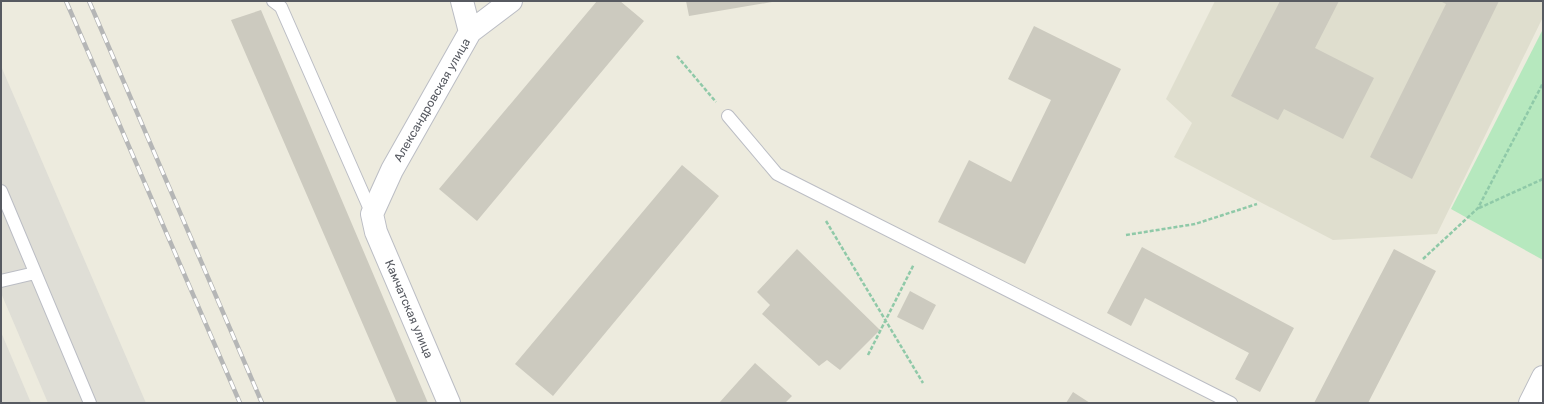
<svg xmlns="http://www.w3.org/2000/svg" width="1544" height="404" viewBox="0 0 1544 404" font-family="Rubik,sans-serif">
	<style>
		.industrial { fill: #dfded6 }
		.education { fill: #dfdece }
		.green { fill: #b6e8be }
		.building { fill: #cccabf }
		.lines { fill: none; stroke-linecap: round; stroke-linejoin: round }
		.service-casing { stroke: #bbbdc4; stroke-width: 14 }
		.minor-casing { stroke: #bbbdc4; stroke-width: 24 }
		.path { stroke: #8fc9a8; stroke-width: 2.5; stroke-dasharray: 4 2; stroke-linecap: butt }
		.service { stroke: #fff; stroke-width: 12 }
		.minor { stroke: #fff; stroke-width: 22 }
		.rail-casing { stroke: #b5b6b6; stroke-width: 4.5 }
		.rail { stroke: #fff; stroke-width: 3; stroke-dasharray: 9; stroke-linecap: butt }
		.labels { text-anchor: middle; dominant-baseline: central; stroke-width: 4; stroke-linejoin: round; paint-order: stroke }
		.street-label { font-size: 12px; fill: #575a61; stroke: #fff }
	</style>
	<rect width="100%" height="100%" fill="#edebde"/>
	<!-- industrial -->
	<path class="industrial" d="M1 66 146 403H48L1 293Z
		M1 332 31 403H1Z"/>
	<!-- education -->
	<path class="education" d="M1215 1H1543V17L1437 234 1333 240 1174 157 1192 123 1166 99Z"/>
	<!-- green -->
	<path class="green" d="M1543 29V260L1451 209Z"/>
	<!-- building -->
	<path class="building" d="M597 1H620L644 21 477 221 439 189Z
		M686 1H772V2L689 16Z
		M1280 1H1339L1315 48 1374 78 1343 139 1284 109 1278 120 1231 96Z
		M1440 1H1499L1412 179 1370 157 1446 4Z
		M261 10 428 403H397L231 20Z
		M1034 26 1121 69 1025 264 938 222 969 160 1011 182 1051 100 1008 79Z
		M682 165 719 196 553 396 515 364Z
		M1142 247 1294 328 1260 392 1235 379 1249 353 1145 298 1131 326 1107 313Z
		M797 249 880 330 840 370 827 360 819 366 762 314 770 305 757 292Z
		M1394 249 1436 271 1368 403H1314Z
		M910 291 936 305 923 330 897 317Z
		M755 363 792 396 785 403H719Z
		M1073 392 1090 403H1066Z"/>
	<g class="lines">
		<!-- service casing -->
		<g class="service-casing">
			<path id="service" d="M273 1 281 7 372 214
				M728 116 777 174 1231 403
				M1 191 90 403
				M1 281 35 273"/>
		</g>
		<!-- minor casing -->
		<g class="minor-casing">
			<path id="minor" d="M462 1 470 32
				M449 403 376 232 372 214 392 170 470 32 511 1
				M1530 403 1543 377"/>
		</g>
		<!-- path -->
		<path class="path" d="M677 56 716 102
			M1479 208 1543 179
			M826 221 923 383
			M1126 235 1195 224 1257 204
			M1423 259 1478 208 1543 83
			M868 355 914 264"/>
		<!-- service -->
		<use href="#service" class="service"/>
		<!-- minor -->
		<use href="#minor" class="minor"/>
		<!-- rail casing -->
		<g class="rail-casing">
			<path id="rail" d="M66 1 240 403
				M89 1 262 403"/>
		</g>
		<!-- rail -->
		<use href="#rail" class="rail"/>
	</g>
	<g class="labels">
		<!-- street labels -->
		<g class="street-label">
			<text transform="translate(432 100) rotate(-60)">Александровская улица</text>
			<text transform="translate(409 309) rotate(67)">Камчатская улица</text>
		</g>
	</g>
	<!-- border -->
	<rect width="1544" height="404" fill="none" stroke="#575a61" stroke-width="4"/>
</svg>
